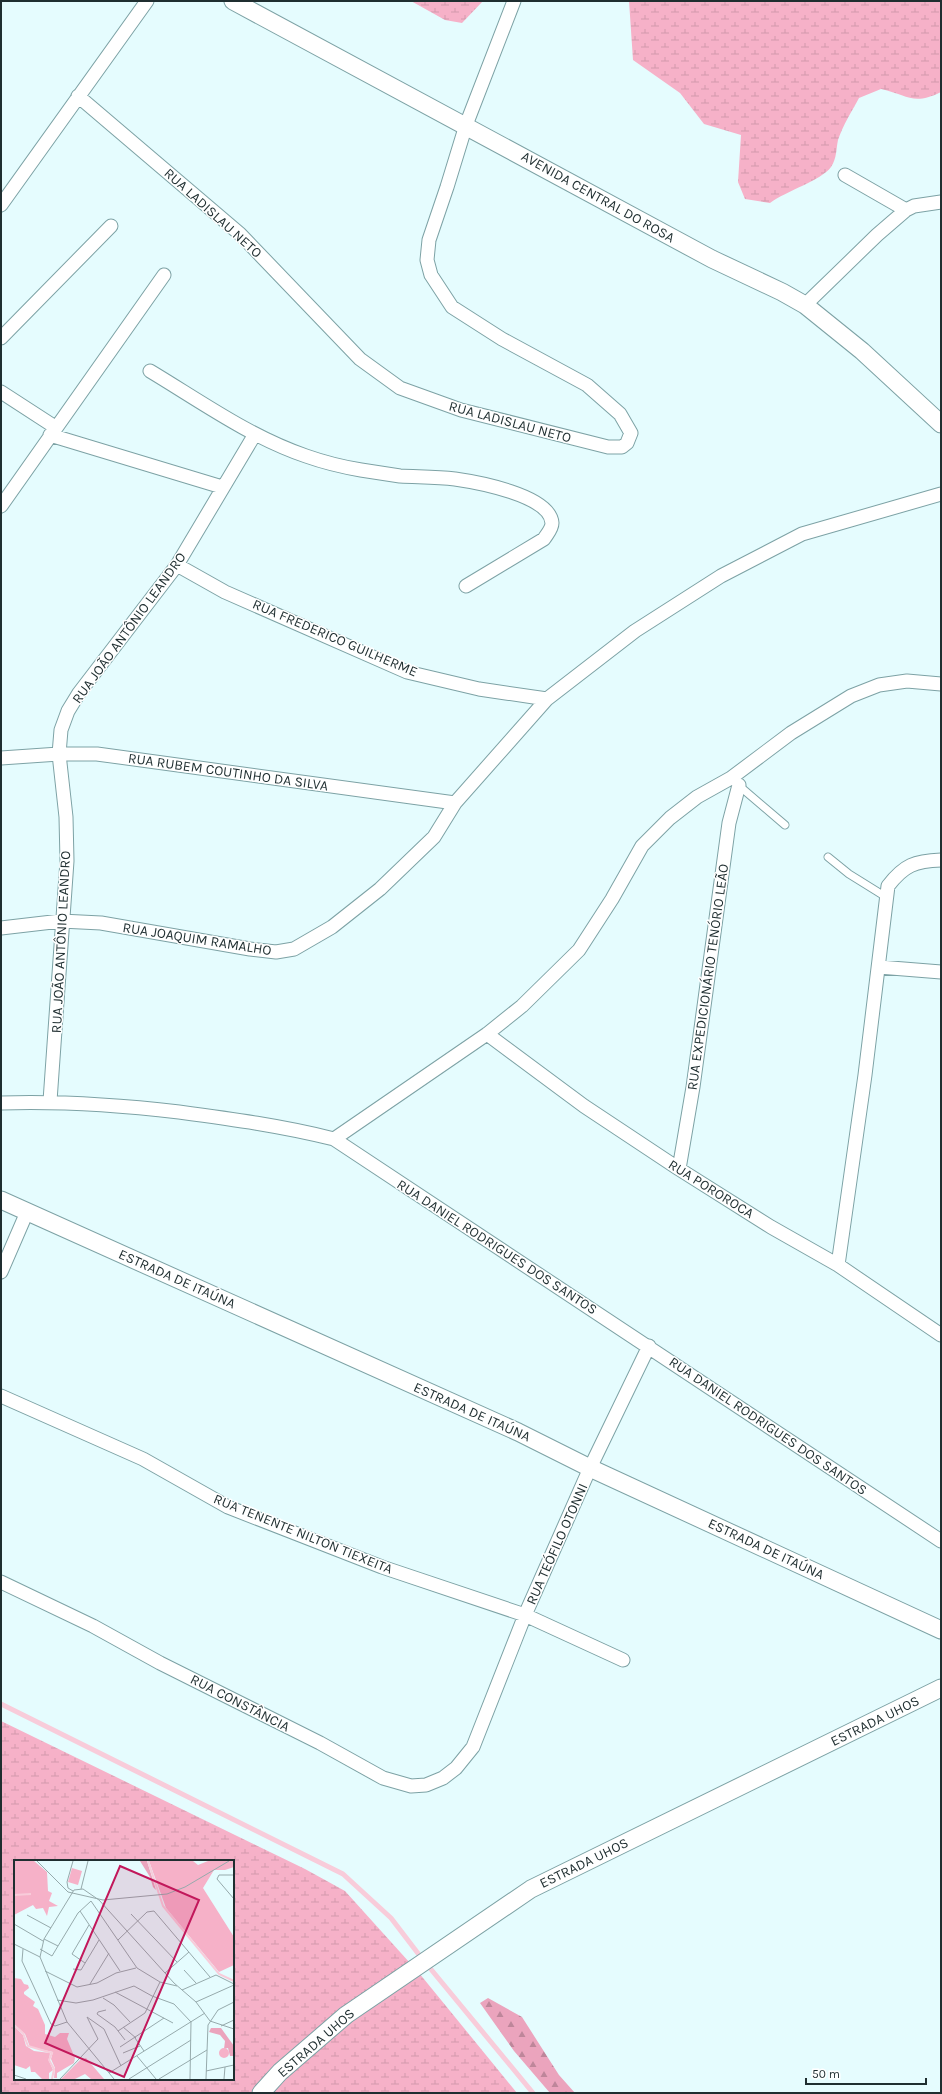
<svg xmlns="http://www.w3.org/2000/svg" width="942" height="2094" viewBox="0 0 942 2094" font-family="Karla,sans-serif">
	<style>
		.forest { fill: url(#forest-firs) }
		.wetland { fill: url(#wetland-marsh); fill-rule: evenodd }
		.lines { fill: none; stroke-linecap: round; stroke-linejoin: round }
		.stream { stroke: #f8ccda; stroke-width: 5 }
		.service-casing { stroke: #7da2a5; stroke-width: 9 }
		.minor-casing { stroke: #7da2a5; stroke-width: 15 }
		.tertiary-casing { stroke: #7da2a5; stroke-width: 19 }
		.service { stroke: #fff; stroke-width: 7 }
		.minor { stroke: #fff; stroke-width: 13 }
		.tertiary { stroke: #fff; stroke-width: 17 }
		.labels { text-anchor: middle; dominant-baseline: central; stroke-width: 3; stroke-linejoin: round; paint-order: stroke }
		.street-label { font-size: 14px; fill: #1f2e30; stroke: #fff }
		.inset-river { fill: none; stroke: #f8ccda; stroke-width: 2 }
		.inset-road { fill: none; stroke: #96aaac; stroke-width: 1 }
		.view { fill: #c2185b; fill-opacity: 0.15; stroke: #c2185b; stroke-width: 2 }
		.inset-edge { fill: none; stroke: #1f2e30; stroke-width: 2 }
	</style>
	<defs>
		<pattern id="forest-firs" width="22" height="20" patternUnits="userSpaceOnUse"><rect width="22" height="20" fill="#eba4bd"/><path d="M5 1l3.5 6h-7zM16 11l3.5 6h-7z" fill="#be869a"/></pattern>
		<pattern id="wetland-marsh" width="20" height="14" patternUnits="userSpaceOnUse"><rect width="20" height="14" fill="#f6b1c8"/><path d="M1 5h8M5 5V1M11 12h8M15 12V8" fill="none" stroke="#d299ac"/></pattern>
	</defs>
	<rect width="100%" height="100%" fill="#e5fcfe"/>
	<!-- forest -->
	<path class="forest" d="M488 1998 522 2017 559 2075 575 2093H550L514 2051 480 2003Z"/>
	<!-- wetland -->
	<path class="wetland" d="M411 1H483L462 23 445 20Z
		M629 1H941V92C913 106 908 95 881 89L859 98C852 111 843 125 838 140 836 149 837 158 831 167 822 180 786 191 770 203L745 199 738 182 741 135 704 124 680 93 633 60Z
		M1 1721 305 1869 345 1891 419 1973 517 2093H1ZM15 1861H233V2079H15Z"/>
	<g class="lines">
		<!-- stream -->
		<path class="stream" d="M1 1704 343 1874 391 1918 420 1956 533 2093"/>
		<!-- service casing -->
		<g class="service-casing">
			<path id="service" d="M737 784 785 825
				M828 857 849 874 886 897"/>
		</g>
		<!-- minor casing -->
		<g class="minor-casing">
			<path id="minor" d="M78 96 240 234 360 359 400 388 461 410 608 447H622L627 443 631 433 620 414 587 385 502 339 452 307 431 275 427 260 429 240 447 187 466 125 514 1
				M845 175 906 210
				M1 205 147 1
				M805 305 877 235 906 210 914 206 941 202
				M1 338 111 226
				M150 371C200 401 250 437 306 456 323 462 343 467 361 470 374 472 387 474 400 476 418 477 437 477 455 479 476 482 550 495 552 523 552 529 547 534 544 539L466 586
				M1 392 55 427
				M50 435 222 487
				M1 506 164 275
				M177 565 225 592 407 672 479 689 547 699
				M1 758 59 754H97L455 803
				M1 928 61 921 101 923 250 949 276 952 294 949 332 927 380 889 434 837 455 803 547 699 635 631 721 576 802 534 941 494
				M879 967 941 972
				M487 1034 584 1106 679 1169 771 1227 838 1265 941 1335
				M50 1101 67 861 66 817 59 754 61 730 68 711 79 693 177 565 255 434
				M1 1103C61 1101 119 1105 179 1112 231 1119 283 1126 334 1139L941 1541
				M334 1139 487 1034 522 1006 579 950 612 899 642 846 670 818 697 797 731 778 791 733 851 696 879 685 907 681 941 684
				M679 1169 693 1087 729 823 739 785
				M838 1265 865 1075 888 886C904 865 915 861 941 860
				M1 1272 27 1212
				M1 1396 143 1459 228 1507 382 1567 525 1615 623 1660
				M1 1582 93 1626 160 1663 320 1743 383 1778 411 1786 426 1785 443 1778 456 1768 473 1747 525 1615 590 1468 649 1346"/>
		</g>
		<!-- tertiary casing -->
		<g class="tertiary-casing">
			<path id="tertiary" d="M233 1 712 259 782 292 805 305 862 351 941 424
				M1 1200 518 1432 590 1468 941 1630
				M261 2093 280 2072 346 2015 531 1889 941 1688"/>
		</g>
		<!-- service -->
		<use href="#service" class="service"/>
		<!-- minor -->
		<use href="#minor" class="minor"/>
		<!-- tertiary -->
		<use href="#tertiary" class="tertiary"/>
	</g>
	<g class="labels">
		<!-- street labels -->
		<g class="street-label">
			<text transform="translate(598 197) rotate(29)">AVENIDA CENTRAL DO ROSA</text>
			<text transform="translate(213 213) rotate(42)">RUA LADISLAU NETO</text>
			<text transform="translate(510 422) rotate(15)">RUA LADISLAU NETO</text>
			<text transform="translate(129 628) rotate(-54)">RUA JOÃO ANTÔNIO LEANDRO</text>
			<text transform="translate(335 638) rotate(23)">RUA FREDERICO GUILHERME</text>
			<text transform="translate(228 772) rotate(8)">RUA RUBEM COUTINHO DA SILVA</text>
			<text transform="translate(197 939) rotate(9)">RUA JOAQUIM RAMALHO</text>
			<text transform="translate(61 942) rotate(-87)">RUA JOÃO ANTÔNIO LEANDRO</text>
			<text transform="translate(708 977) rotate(-82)">RUA EXPEDICIONÁRIO TENÓRIO LEÃO</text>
			<text transform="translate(711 1189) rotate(32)">RUA POROROCA</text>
			<text transform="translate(497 1247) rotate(33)">RUA DANIEL RODRIGUES DOS SANTOS</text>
			<text transform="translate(177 1279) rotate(24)">ESTRADA DE ITAÚNA</text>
			<text transform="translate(472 1412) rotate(24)">ESTRADA DE ITAÚNA</text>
			<text transform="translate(768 1426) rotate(34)">RUA DANIEL RODRIGUES DOS SANTOS</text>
			<text transform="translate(303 1534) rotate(22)">RUA TENENTE NILTON TIEXEITA</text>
			<text transform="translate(557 1544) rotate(-66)">RUA TEÓFILO OTONNI</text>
			<text transform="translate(766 1549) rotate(25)">ESTRADA DE ITAÚNA</text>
			<text transform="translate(240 1703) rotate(27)">RUA CONSTÂNCIA</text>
			<text transform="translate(875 1721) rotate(-26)">ESTRADA UHOS</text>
			<text transform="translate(584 1863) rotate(-26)">ESTRADA UHOS</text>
			<text transform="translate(316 2043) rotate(-41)">ESTRADA UHOS</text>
		</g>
	</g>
	<!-- overview -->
	<g transform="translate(14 1860)">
		<rect width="220" height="220" fill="#e5fcfe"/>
		<path d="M126 1H133L142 30 139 27 136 17ZM197 168H207L220 186V196H216L214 188 210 189 211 181 206 175 195 172Z" fill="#eba4bd"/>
		<path d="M0 1H20L33 12 34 31 38 33 35 41 44 46 35 47 33 56 29 48 22 49 19 45 0 55ZM135 1H179L184 5 194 1H220V7L211 10H200L189 28 220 77V105L205 112 152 48ZM0 118 7 119 10 124 14 125 15 128 10 132V134L21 142 19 146 24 149 31 165V174L41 177 46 173H55L53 179 61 198 60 203 43 213V218H40L41 208 37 199 39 192 16 187 11 174 0 164ZM0 166 9 175 12 186 20 191 36 193 35 201 39 210 35 213V219H28L21 212H17L16 206 12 209 0 205ZM72 198 90 219H77L71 214 61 219H47L66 200Z" fill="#f6b1c8"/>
		<path d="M58 8 68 11 64 25 54 22ZM205 193a5 5 0 1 1 10 0a5 5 0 1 1-10 0Z" fill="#f6b1c8"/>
		<path class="inset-river" d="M134 1 149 46 205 114 220 121M0 35 17 34M0 165 9 173 14 186 38 193 35 200 40 209 38 219"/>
		<path class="inset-road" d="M23 1 54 32 89 40 153 34 171 27 215 1M59 1 53 22 54 28 59 31M220 15H205L203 19 220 39M67 29 74 1M77 41 123 108 146 122 163 126M66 51 106 111M117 54 163 102M13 55 37 68M0 64 29 81M30 79 44 86 64 53 77 41M104 80 133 52 140 51 196 117M0 84 26 97M9 89 8 101 37 164 41 166 53 162M26 89 38 96 44 86M71 103 58 94 75 65M59 109 67 110 85 80M170 110 182 123M31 111 63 127 83 123 102 113 122 108M151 113 175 92M76 124 95 93M168 130 202 115 220 124M101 132 159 163M89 138 100 145 116 162M43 140 62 143 79 140 120 126 138 136 160 144 177 162 176 219M182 142 220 125M92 150 84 152 83 154 101 167 111 180M207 166 220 160M109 167 122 178M104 171 131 153 146 122M121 178 130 191M106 187 150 158M109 193 126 186M123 196 142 219M192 211 220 205M95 213 191 153M0 215 12 219M46 219 84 179 73 157 90 169 107 206M100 219 53 162 26 97 30 79 60 30 69 29 85 40 160 123 182 142 196 161 220 169M115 219 177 180M145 219 193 190M192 219 194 165 204 150 220 142M210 219 211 207"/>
		<path class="view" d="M106 6 185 40 110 217 31 183Z"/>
		<rect width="220" height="220" class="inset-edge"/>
	</g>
	<!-- border -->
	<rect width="942" height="2094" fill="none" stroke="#1f2e30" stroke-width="4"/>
	<!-- scale -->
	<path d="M806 2078v6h120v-6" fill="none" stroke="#1f2e30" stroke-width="2"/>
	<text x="812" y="2078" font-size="12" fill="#1f2e30" stroke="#ffffff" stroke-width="3" paint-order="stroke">50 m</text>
</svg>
